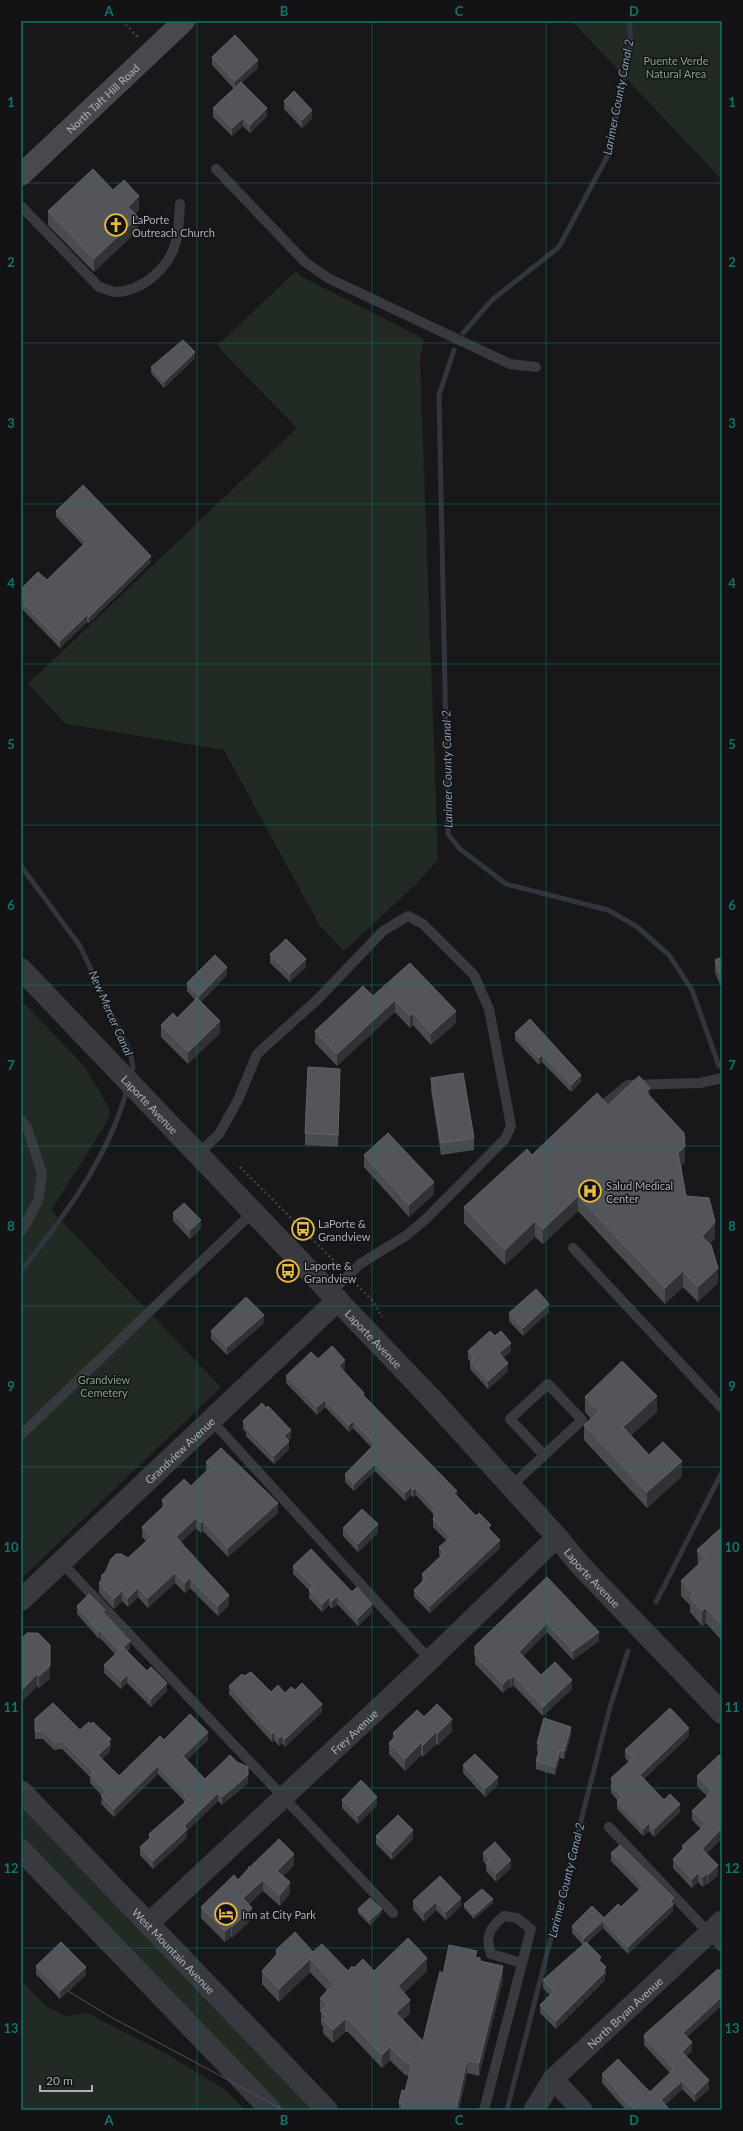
<svg xmlns="http://www.w3.org/2000/svg" width="743" height="2131" viewBox="0 0 743 2131" font-family="Lato,sans-serif">
	<style>
		.green { fill: #222a24 }
		.lines { fill: none; stroke-linecap: round; stroke-linejoin: round }
		.stream { stroke: #2f363e; stroke-width: 5 }
		.path { stroke: #3f4146; stroke-width: 2.5; stroke-dasharray: 2 3; stroke-linecap: butt }
		.service { stroke: #393a3f; stroke-width: 10 }
		.minor { stroke: #393a3f; stroke-width: 21 }
		.tertiary { stroke: #393a3f; stroke-width: 22 }
		.secondary { stroke: #47494f; stroke-width: 22 }
		.tram { stroke: #505258; stroke-width: 1 }
		.wall { fill: #494b4f }
		.shaded-wall { fill: #313235 }
		.building { fill: #54555a; stroke: #626369 }
		.grid { fill: none; stroke: #0f766e; stroke-width: 1; stroke-opacity: 0.55 }
		.labels { text-anchor: middle; dominant-baseline: central; stroke-width: 3; stroke-linejoin: round; paint-order: stroke }
		.park-label { font-size: 11px; fill: #83a387; stroke: #131315 }
		.street-label { font-size: 11px; fill: #abafb9; stroke: #131315 }
		.poi-label { font-size: 11px; fill: #abafb9; stroke: #131315; text-anchor: start }
		.water-label { font-size: 12px; font-style: italic; fill: #849ab2; stroke: #131315 }
		.neatline { fill: none; stroke: #0f766e; stroke-width: 1.5 }
		.grid-label { font-size: 13px; text-anchor: middle; font-weight: bold; fill: #0f766e }
	</style>
	<rect width="100%" height="100%" fill="#18181a"/>
	<!-- green -->
	<path class="green" d="M572 21H722V180Z
		M296 271 302 277 424 339 420 359 438 860 415 885 344 951 320 926 224 750 66 724 28 684 297 428 217 346Z
		M21 1000 85 1067 109 1108 110 1114 106 1124 51 1210 221 1387 21 1579Z
		M21 1804 313 2110H282L21 1837Z
		M21 1980 47 2007 66 2016 87 2013 167 2054 224 2089 245 2110H21Z"/>
	<g class="lines">
		<!-- stream -->
		<path class="stream" d="M463 333 492 300 559 247 608 155 631 42 629 21
			M454 350 439 395 448 834 460 849 506 884 608 910 636 926 669 955 692 990 719 1066
			M21 866 80 946 130 1052 133 1067 131 1076
			M21 1271C64 1217 109 1157 127 1089
			M656 1602 722 1472
			M507 2110 610 1707 628 1651"/>
		<!-- path -->
		<path class="path" d="M122 21 139 38
			M240 1167 340 1267
			M357 1285 372 1300 382 1317"/>
		<!-- service -->
		<path class="service" d="M216 169 305 262 328 278 510 364 536 367
			M21 206 99 287C104 288 111 292 116 292 143 291 170 267 176 241 179 230 179 216 180 204
			M607 1102 628 1085 700 1083 722 1078
			M21 1120 27 1127 42 1173 38 1201 21 1232
			M197 1155 219 1134 238 1100 257 1054 318 999 383 931 408 916 423 924 474 975 489 1009 511 1126 505 1139 427 1218 407 1235 360 1264 330 1293
			M573 1248 722 1408
			M211 1420 430 1660
			M21 1435 252 1213
			M511 1486 582 1420 548 1384 510 1419 544 1455
			M61 1562 393 1913
			M609 1827 722 1947
			M484 2110 531 1929 517 1918 504 1916C489 1928 485 1937 491 1954L522 1963"/>
		<!-- minor -->
		<g class="minor">
			<path id="s1" d="M148 1924 430 1660 557 1537"/>
			<path d="M553 2079 582 2110"/>
			<path id="s2" d="M534 2110 553 2079 722 1921"/>
		</g>
		<!-- tertiary -->
		<g class="tertiary">
			<path id="s3" d="M21 969 428 1395 557 1537 580 1565 722 1713"/>
			<path id="s4" d="M21 1600 338 1300"/>
			<path id="s5" d="M21 1791 327 2110"/>
			<path d="M21 1850 271 2110"/>
		</g>
		<!-- secondary -->
		<path class="secondary" id="s6" d="M21 175 184 21"/>
		<!-- tram -->
		<path class="tram" d="M68 1991 109 2016 284 2110"/>
	</g>
	<!-- wall -->
	<path class="wall" d="M212 57 258 68 242 82 267 116 250 133 243 126 232 136 213 117V108L234 89 212 65Z
		M284 101 312 118 302 128 284 109Z
		M113 190 139 210 135 214 138 230 94 272 48 225V211Z
		M195 358 164 388 151 373V367Z
		M56 511 151 562 89 623 87 622 60 648 21 608V582L22 588 47 580 83 545 56 517Z
		M270 954 306 967 290 982 270 963Z
		M722 957V990L715 972V960Z
		M410 963 456 1023 431 1045 413 1025 410 1028 395 1012 337 1066 315 1043V1031L373 996Z
		M227 975 201 1002 220 1033 188 1064 161 1037V1025L177 1018 195 1000 187 991V983Z
		M515 1033 581 1082 571 1092 542 1062 539 1065 515 1040Z
		M431 1078 474 1138V1150L441 1155 431 1090Z
		M340 1081 338 1147 305 1145V1133Z
		M650 1097 685 1162 681 1166 686 1196 715 1238 710 1244 718 1283 698 1302 683 1287 665 1304 578 1211 543 1244 535 1237 505 1265 464 1223V1207L532 1155 608 1105Z
		M364 1155 434 1194 409 1217 364 1167Z
		M173 1213 201 1228 190 1239 173 1221Z
		M549 1312 523 1336 509 1321V1313Z
		M264 1323 227 1355 211 1339V1331Z
		M495 1336 511 1351 503 1358 508 1371 488 1389 470 1369V1361L468 1359V1351Z
		M318 1359 345 1368 343 1370 364 1397 476 1516 491 1530 500 1548 430 1613 414 1597V1590L422 1582V1574L441 1557 439 1555V1547L447 1541 433 1527V1514L416 1495 413 1497 411 1495 405 1501 375 1471 354 1491 345 1482V1474L371 1447 353 1428 349 1432 325 1407 317 1415 286 1383V1376Z
		M585 1397 657 1412 631 1435 649 1455 682 1476 647 1508 584 1440V1425L591 1419 585 1412Z
		M243 1421 291 1438 288 1440 289 1449 274 1464 246 1436V1432L243 1429Z
		M206 1462 278 1513 228 1557 203 1531 201 1533 196 1528 181 1542 229 1605 218 1616 190 1588 185 1593 175 1583 148 1608 138 1597 128 1607 122 1601 114 1609 99 1593V1583L101 1580V1576L128 1558 146 1541 142 1537V1527L162 1508V1500L191 1486 206 1471Z
		M722 1527V1641L706 1623 702 1626 690 1612V1605L681 1596V1581L698 1565 697 1550Z
		M343 1528 378 1533 358 1552 343 1536Z
		M293 1566 352 1592 372 1612 358 1626 337 1604 332 1609 329 1605 322 1612 309 1598V1590L293 1574Z
		M547 1577 599 1641 573 1660 547 1632 523 1656 541 1675 572 1689 543 1716 514 1686 511 1688 510 1686 503 1693 475 1664V1655Z
		M77 1606 105 1614 130 1649 127 1651 167 1691 151 1707 127 1683 121 1689 104 1673V1665L115 1654 100 1638 99 1639 77 1614Z
		M21 1639 50 1645V1678L39 1688 37 1686 21 1703Z
		M244 1676 271 1692 285 1693 295 1690 322 1712 285 1747 282 1743 279 1746 274 1740 272 1742 229 1694V1686Z
		M424 1717 452 1731 438 1745 436 1744 423 1757 421 1755 405 1771 389 1754V1743L393 1738V1733Z
		M35 1719 80 1730 111 1747 110 1748V1752L102 1759 119 1776 164 1740H208L187 1760 205 1779 248 1783 222 1805 218 1801 187 1831V1837L179 1845 153 1869 140 1855V1847L149 1839V1834L184 1803V1801L158 1774 114 1817 101 1804 102 1796 90 1783V1777L62 1749 54 1750 43 1739H35Z
		M571 1735 564 1759 560 1758 555 1775 536 1769V1761L539 1752 537 1751V1743Z
		M689 1736 644 1779 664 1800 680 1812 654 1837 649 1831 643 1836 617 1809V1802L618 1801 611 1793V1778L629 1762 625 1758V1750Z
		M722 1758V1838L707 1853 718 1875 708 1884 707 1883 703 1887 698 1882 692 1888 673 1868V1859L682 1849V1846L701 1829 692 1820V1811L707 1796 697 1786V1776Z
		M463 1765 498 1785 485 1797 463 1773Z
		M342 1800 377 1805 358 1824 342 1808Z
		M376 1836 413 1839 392 1860 376 1844Z
		M483 1853 511 1868 496 1882 486 1871V1864L483 1861Z
		M611 1853 674 1906 673 1907V1911L628 1954 603 1928 587 1943 601 1962 606 1975 605 1976V1980L556 2029 540 2013V2005L550 1995 543 1988V1980L583 1945 572 1933V1926L604 1918 621 1907 639 1890 611 1861Z
		M294 1865 283 1876 290 1893 280 1906 263 1891 249 1904 252 1919 232 1938 231 1936 225 1942 201 1918V1907L238 1880 248 1869V1867Z
		M440 1876 461 1906 446 1920 436 1910 424 1922 413 1909V1901Z
		M493 1903 474 1919 464 1908V1904Z
		M358 1909 382 1913 370 1925 358 1913Z
		M276 1950 313 1952 348 1971 354 1968 374 1971H427L404 1993 410 2013 403 2020 423 2041 443 1974 477 1957 503 1979 479 2076 467 2073 459 2110H399V2103L405 2091 409 2076 405 2075 390 2060 382 2068 348 2032H345L333 2043 323 2033V2026L321 2024V2012L320 2011V1998L327 1990 310 1972 279 2002 262 1984V1971L276 1955Z
		M36 1966 86 1975 60 1999 36 1974Z
		M722 1973V2009L720 2007 687 2037 692 2051 686 2056 709 2089 695 2102 682 2089 665 2105 670 2110H626L602 2083V2074L650 2092 670 2073 644 2045V2037Z"/>
	<!-- shaded-wall -->
	<path class="shaded-wall" d="M258 60V68L235 89V81Z
		M267 108V116L250 133V125Z
		M312 110V118L302 128V120Z
		M243 118V126L232 136V128Z
		M139 196V210L128 220V207Z
		M138 217V230L94 272V259Z
		M195 352V358L164 388V382Z
		M151 556V562L89 623V617Z
		M87 615V622L60 648V641Z
		M306 959V967L290 982V974Z
		M227 967V975L199 1004V996Z
		M395 1000V1012L337 1066V1054Z
		M456 1011V1023L431 1045V1033Z
		M413 1013V1025L410 1028V1016Z
		M220 1021V1033L188 1064V1052Z
		M542 1055V1062L539 1065V1058Z
		M340 1069V1081L338 1147V1135Z
		M581 1075V1082L571 1092V1085Z
		M650 1088V1103L646 1092Z
		M685 1146V1162L678 1168V1153Z
		M434 1182V1194L409 1217V1205Z
		M578 1196V1211L543 1244V1229Z
		M201 1220V1228L190 1239V1230Z
		M535 1221V1237L505 1265V1250Z
		M715 1222V1238L702 1252V1237Z
		M718 1268V1283L698 1302V1287Z
		M683 1271V1287L665 1304V1288Z
		M549 1304V1312L523 1336V1328Z
		M264 1315V1323L227 1355V1347Z
		M511 1343V1351L499 1361V1353Z
		M345 1360V1368L339 1374V1366Z
		M508 1363V1371L488 1389V1381Z
		M657 1396V1412L623 1443V1427Z
		M325 1400V1407L317 1415V1407Z
		M353 1421V1428L349 1432V1425Z
		M291 1430V1438L284 1444V1436Z
		M289 1441V1449L274 1464V1456Z
		M682 1461V1476L647 1508V1492Z
		M375 1464V1471L354 1491V1484Z
		M411 1487V1495L405 1501V1493Z
		M416 1488V1495L413 1497V1490Z
		M457 1491V1498L454 1493Z
		M278 1503V1513L228 1557V1548Z
		M196 1518V1528L176 1547V1537Z
		M203 1521V1531L201 1533V1523Z
		M378 1524V1533L358 1552V1544Z
		M500 1540V1548L430 1613V1606Z
		M175 1573V1583L148 1608V1598Z
		M190 1578V1588L185 1593V1583Z
		M138 1588V1597L128 1607V1598Z
		M122 1591V1601L114 1609V1599Z
		M229 1595V1605L218 1616V1606Z
		M337 1596V1604L332 1609V1601Z
		M329 1597V1605L322 1612V1604Z
		M372 1604V1612L358 1626V1618Z
		M706 1608V1623L702 1626V1611Z
		M547 1623V1632L519 1661V1652Z
		M100 1630V1638L99 1639V1632Z
		M599 1632V1641L573 1660V1651Z
		M130 1641V1649L119 1658V1651Z
		M50 1666V1678L39 1688V1676Z
		M37 1674V1686L21 1703V1691Z
		M127 1675V1683L121 1689V1681Z
		M514 1676V1686L511 1688V1679Z
		M510 1677V1686L503 1693V1684Z
		M572 1680V1689L543 1716V1707Z
		M167 1683V1691L151 1707V1699Z
		M322 1704V1712L285 1747V1739Z
		M452 1719V1731L438 1745V1733Z
		M571 1727V1735L564 1759V1751Z
		M689 1728V1736L640 1783V1775Z
		M208 1732V1740L183 1764V1756Z
		M274 1732V1740L272 1742V1734Z
		M436 1732V1744L423 1757V1745Z
		M282 1736V1743L279 1746V1738Z
		M111 1739V1747L110 1748V1752L98 1763V1755Z
		M421 1743V1755L405 1771V1759Z
		M560 1750V1758L555 1775V1767Z
		M158 1766V1774L114 1817V1809Z
		M248 1775V1783L222 1805V1797Z
		M498 1777V1785L485 1797V1789Z
		M218 1793V1801L187 1831V1837L179 1845 153 1869V1861L184 1826Z
		M377 1797V1805L358 1824V1816Z
		M680 1804V1812L654 1837V1829Z
		M649 1823V1831L643 1836V1829Z
		M722 1828V1838L702 1858V1849Z
		M413 1830V1839L392 1860V1852Z
		M294 1854V1865L277 1882V1871Z
		M511 1860V1868L496 1882V1874Z
		M718 1865V1875L708 1884V1875Z
		M698 1873V1882L692 1888V1879Z
		M707 1873V1883L703 1887V1877Z
		M263 1880V1891L243 1909V1898Z
		M290 1882V1893L280 1906V1895Z
		M461 1898V1906L446 1920V1912Z
		M674 1898V1906L673 1907V1911L628 1954V1947Z
		M493 1899V1903L474 1919V1915Z
		M436 1902V1910L424 1922V1913Z
		M252 1908V1919L232 1938V1927Z
		M382 1909V1913L370 1925V1920Z
		M603 1921V1928L584 1946V1938Z
		M231 1926V1936L225 1942V1931Z
		M427 1958V1971L398 1999V1986Z
		M310 1959V1972L279 2002V1989Z
		M503 1966V1979L479 2076V2063Z
		M86 1967V1975L60 1999V1991Z
		M606 1967V1975L605 1976V1980L556 2029V2021Z
		M720 1998V2007L683 2041V2033Z
		M410 2000V2013L396 2026V2013Z
		M345 2019V2032L333 2043V2030Z
		M692 2042V2051L682 2060V2052Z
		M390 2047V2060L382 2068V2055Z
		M467 2060V2073L459 2110H456Z
		M709 2080V2089L695 2102V2094Z
		M682 2081V2089L661 2108V2100Z"/>
	<!-- building -->
	<path class="building" d="M235 35 258 60 235 81 212 57Z
		M241 82 267 108 250 125 243 118 232 128 213 108Z
		M294 91 312 110 302 120 284 101Z
		M93 169 113 190 124 180 139 196 128 207 138 217 94 259 48 211Z
		M183 340 195 352 164 382 151 367Z
		M83 485 151 556 89 617 87 615 60 641 21 601V589L38 572 47 580 86 542 56 511Z
		M286 939 306 959 290 974 270 954Z
		M215 955 227 967 199 996 187 983Z
		M722 957V979L715 960Z
		M410 963 456 1011 431 1033 413 1013 410 1016 395 1000 337 1054 315 1031 363 986 373 996Z
		M197 998 220 1021 188 1052 161 1025 173 1013 177 1018Z
		M530 1019 581 1075 571 1085 542 1055 539 1058 515 1033Z
		M308 1067 340 1069 338 1135 305 1133Z
		M463 1073 474 1138 441 1143 431 1078Z
		M639 1076 650 1088 646 1092 684 1133 685 1146 678 1153 686 1196 709 1198 715 1222 702 1237 711 1245 718 1268 698 1287 683 1271 665 1288 578 1196 543 1229 535 1221 505 1250 464 1207 527 1149 532 1155 597 1093 608 1105Z
		M388 1133 434 1182 409 1205 364 1155Z
		M184 1203 201 1220 190 1230 173 1213Z
		M536 1289 549 1304 523 1328 509 1313Z
		M246 1297 264 1315 227 1347 211 1331Z
		M490 1331 495 1336 501 1331 511 1343 499 1353 508 1363 488 1381 470 1361 474 1358 468 1351Z
		M332 1346 345 1360 339 1366 364 1393 363 1395 457 1491 454 1493 476 1516 479 1513 491 1525 488 1528 500 1540 430 1606 414 1590 426 1578 422 1574 444 1553 439 1547 451 1537 433 1519 437 1515 433 1511 435 1509 416 1488 413 1490 411 1487 405 1493 375 1464 354 1484 345 1474 375 1444 353 1421 349 1425 325 1400 317 1407 286 1376 311 1352 318 1359Z
		M622 1361 657 1396 623 1427 649 1455 663 1442 682 1461 647 1492 584 1425 599 1411 585 1397Z
		M262 1403 266 1408 268 1406 291 1430 284 1436 289 1441 274 1456 246 1428 248 1426 243 1421Z
		M221 1448 278 1503 228 1548 203 1521 201 1523 196 1518 176 1537 229 1595 218 1606 190 1578 185 1583 175 1573 148 1598 138 1588 128 1598 122 1591 114 1599 99 1583 103 1578 101 1576 106 1571 111 1559 116 1554H121L128 1558 151 1537 142 1527 166 1504 162 1500 184 1479 191 1486 211 1467 206 1462Z
		M362 1509 378 1524 358 1544 343 1528Z
		M722 1527V1625L706 1608 702 1611 690 1597 693 1594 681 1581 705 1558 697 1550Z
		M311 1549 352 1592 357 1587 372 1604 358 1618 337 1596 332 1601 329 1597 322 1604 309 1590 313 1586 293 1566Z
		M547 1577 599 1632 573 1651 547 1623 519 1652 541 1675 555 1662 572 1680 543 1707 514 1676 511 1679 510 1677 503 1684 475 1655V1646Z
		M89 1594 105 1610 103 1612 130 1641 119 1651 100 1630 99 1632 77 1606Z
		M27 1633H38L50 1645V1666L39 1676 37 1674 21 1691V1639Z
		M123 1647 147 1671 151 1667 167 1683 151 1699 127 1675 121 1681 104 1665Z
		M251 1672 271 1692 278 1685 285 1693 291 1687 295 1690 302 1683 322 1704 285 1739 282 1736 279 1738 274 1732 272 1734 229 1686 242 1674 244 1676Z
		M53 1703 80 1730 89 1722 91 1724 93 1722 111 1739 108 1742 110 1744 98 1755 119 1776 160 1736 164 1740 190 1714 208 1732 183 1756 205 1779 230 1755 237 1762 248 1767V1775L222 1797 218 1793 184 1826 187 1829 179 1837 153 1861 140 1847 151 1837 149 1834 188 1800 184 1796 185 1795 158 1766 114 1809 101 1796 106 1792 90 1775 93 1772 62 1741 54 1742 43 1731H35V1719Z
		M437 1704 452 1719 438 1733 436 1732 423 1745 421 1743 405 1759 389 1743 396 1736 393 1733 417 1710 424 1717Z
		M670 1708 689 1728 640 1775 664 1800 670 1794 680 1804 654 1829 649 1823 643 1829 617 1802 622 1797 611 1786 615 1783 611 1778 633 1758 625 1750Z
		M544 1718 571 1727 564 1751 560 1750 555 1767 536 1761 541 1744 537 1743Z
		M475 1754 498 1777 485 1789 463 1765Z
		M719 1755 722 1758V1828L702 1849 718 1865 708 1875 707 1873 703 1877 698 1873 692 1879 673 1859 684 1848 682 1846 706 1824 692 1811 712 1791 697 1776Z
		M361 1780 377 1797 358 1816 342 1800Z
		M398 1815 413 1830 392 1852 376 1836Z
		M279 1839 294 1854 277 1871 290 1882 280 1895 263 1880 243 1898 252 1908 232 1927 231 1926 225 1931 201 1907 234 1875 238 1880 249 1868 248 1867H250Z
		M495 1842 511 1860 496 1874 486 1863 490 1860 483 1853Z
		M620 1845 674 1898 671 1901 673 1904 628 1947 603 1921 584 1938 572 1926 592 1906 604 1918 618 1904 621 1907 643 1886 611 1853Z
		M440 1876 461 1898 446 1912 436 1902 424 1913 413 1901Z
		M482 1889 493 1899 474 1915 464 1904Z
		M370 1898 382 1909 370 1920 358 1909Z
		M295 1932 313 1952 322 1944 348 1971 352 1966 354 1968 363 1959 374 1971 408 1938 427 1958 398 1986 410 2000 396 2013 423 2041 440 1971 443 1974 449 1945 477 1951 475 1957 480 1958V1961L503 1966 479 2063 467 2060 456 2110H401L403 2104 399 2103 402 2090 405 2091 412 2064 405 2062 390 2047 382 2055 348 2019H345L333 2030 323 2020 327 2017 321 2011 327 2005 320 1998 334 1984 310 1959 279 1989 262 1971 278 1953 276 1950Z
		M61 1942 86 1967 60 1991 36 1966Z
		M586 1942 601 1957 599 1960 606 1967 603 1970 605 1972 556 2021 540 2005 554 1991 543 1980Z
		M718 1969 722 1973V2001L720 1998 683 2033 692 2042 682 2052 709 2080 695 2094 682 2081 661 2100 670 2110H632L634 2108 629 2105 602 2074 618 2059 650 2092 674 2069 644 2037 645 2034Z"/>
	<!-- grid -->
	<path class="grid" d="M197 21V2110M372 21V2110M546 21V2110M21 183H722M21 343H722M21 504H722M21 664H722M21 825H722M21 985H722M21 1146H722M21 1306H722M21 1467H722M21 1627H722M21 1788H722M21 1948H722"/>
	<!-- icons -->
	<defs>
		<g id="church-ring" transform="scale(1.15)"><circle r="9.5" fill="#131315" stroke="#e9bc41" stroke-width="1.5"/><path d="M-1.2-6h2.4v3.5h3.3v2.4h-3.3V6h-2.4V-.1h-3.3v-2.4h3.3Z" fill="#e9bc41"/></g>
		<g id="hospital-ring" transform="scale(1.15)"><circle r="9.5" fill="#131315" stroke="#e9bc41" stroke-width="1.5"/><path d="M-5-5h3v3.5h4V-5h3V5h-3V1.5h-4V5h-3Z" fill="#e9bc41"/></g>
		<g id="bus-ring" transform="scale(1.15)"><circle r="9.5" fill="#131315" stroke="#e9bc41" stroke-width="1.5"/><path d="M-5-6H5V4H4V6H2V4H-2V6H-4V4H-5ZM-3.5-4V0h7V-4ZM-3.5 1.2v1.5H-2V1.2ZM2 1.2v1.5H3.5V1.2Z" fill="#e9bc41"/></g>
		<g id="hotel-ring" transform="scale(1.15)"><circle r="9.5" fill="#131315" stroke="#e9bc41" stroke-width="1.5"/><path d="M-6-4.5h1.5V1H6V5H4.5V3h-9V5H-6ZM-4 0a1.8 1.8 0 1 1 3.6 0ZM.5 0V-2.5h3Q6-2.5 6 0Z" fill="#e9bc41"/></g>
	</defs>
	<g fill-rule="evenodd">
		<use href="#church-ring" x="116" y="225"/>
		<use href="#hospital-ring" x="590" y="1191"/>
		<use href="#bus-ring" x="303" y="1229"/>
		<use href="#bus-ring" x="288" y="1271"/>
		<use href="#hotel-ring" x="226" y="1914"/>
	</g>
	<g class="labels">
		<!-- park labels -->
		<g class="park-label">
			<text x="676" y="60">Puente Verde<tspan x="676" dy="13">Natural Area</tspan></text>
			<text x="104" y="1379">Grandview<tspan x="104" dy="13">Cemetery</tspan></text>
		</g>
		<!-- street labels -->
		<g class="street-label">
			<text stroke="none"><textPath href="#s6" startOffset="112">North Taft Hill Road</textPath></text>
			<text stroke="none"><textPath href="#s3" startOffset="187">Laporte Avenue</textPath></text>
			<text stroke="none"><textPath href="#s3" startOffset="511">Laporte Avenue</textPath></text>
			<text stroke="none"><textPath href="#s4" startOffset="218">Grandview Avenue</textPath></text>
			<text stroke="none"><textPath href="#s3" startOffset="835">Laporte Avenue</textPath></text>
			<text stroke="none"><textPath href="#s1" startOffset="282">Frey Avenue</textPath></text>
			<text stroke="none"><textPath href="#s5" startOffset="221">West Mountain Avenue</textPath></text>
			<text stroke="none"><textPath href="#s2" startOffset="134">North Bryan Avenue</textPath></text>
		</g>
		<!-- poi labels -->
		<g class="poi-label">
			<text x="132" y="219">LaPorte<tspan x="132" dy="13">Outreach Church</tspan></text>
			<text x="606" y="1185">Salud Medical<tspan x="606" dy="13">Center</tspan></text>
			<text x="318" y="1223">LaPorte &amp;<tspan x="318" dy="13">Grandview</tspan></text>
			<text x="304" y="1265">Laporte &amp;<tspan x="304" dy="13">Grandview</tspan></text>
			<text x="242" y="1914">Inn at City Park</text>
		</g>
		<!-- water labels -->
		<g class="water-label">
			<text transform="translate(618 97) rotate(-79)">Larimer County Canal 2</text>
			<text transform="translate(447 769) rotate(-91)">Larimer County Canal 2</text>
			<text transform="translate(111 1013) rotate(66)">New Mercer Canal</text>
			<text transform="translate(566 1880) rotate(-76)">Larimer County Canal 2</text>
		</g>
	</g>
	<!-- border -->
	<rect width="743" height="2131" fill="none" stroke="#131315" stroke-width="44"/>
	<!-- scale -->
	<path d="M40 2085v6h52v-6" fill="none" stroke="#abafb9" stroke-width="2"/>
	<text x="46" y="2085" font-size="12" fill="#abafb9" stroke="#131315" stroke-width="3" paint-order="stroke">20 m</text>
	<rect x="22" y="22" width="699" height="2087" class="neatline"/>
	<g class="grid-label">
		<text x="109" y="16">A</text>
		<text x="284" y="16">B</text>
		<text x="459" y="16">C</text>
		<text x="634" y="16">D</text>
		<text x="11" y="107">1</text>
		<text x="732" y="107">1</text>
		<text x="11" y="267">2</text>
		<text x="732" y="267">2</text>
		<text x="11" y="428">3</text>
		<text x="732" y="428">3</text>
		<text x="11" y="588">4</text>
		<text x="732" y="588">4</text>
		<text x="11" y="749">5</text>
		<text x="732" y="749">5</text>
		<text x="11" y="910">6</text>
		<text x="732" y="910">6</text>
		<text x="11" y="1070">7</text>
		<text x="732" y="1070">7</text>
		<text x="11" y="1231">8</text>
		<text x="732" y="1231">8</text>
		<text x="11" y="1391">9</text>
		<text x="732" y="1391">9</text>
		<text x="11" y="1552">10</text>
		<text x="732" y="1552">10</text>
		<text x="11" y="1712">11</text>
		<text x="732" y="1712">11</text>
		<text x="11" y="1873">12</text>
		<text x="732" y="1873">12</text>
		<text x="11" y="2033">13</text>
		<text x="732" y="2033">13</text>
		<text x="109" y="2125">A</text>
		<text x="284" y="2125">B</text>
		<text x="459" y="2125">C</text>
		<text x="634" y="2125">D</text>
	</g>
</svg>
